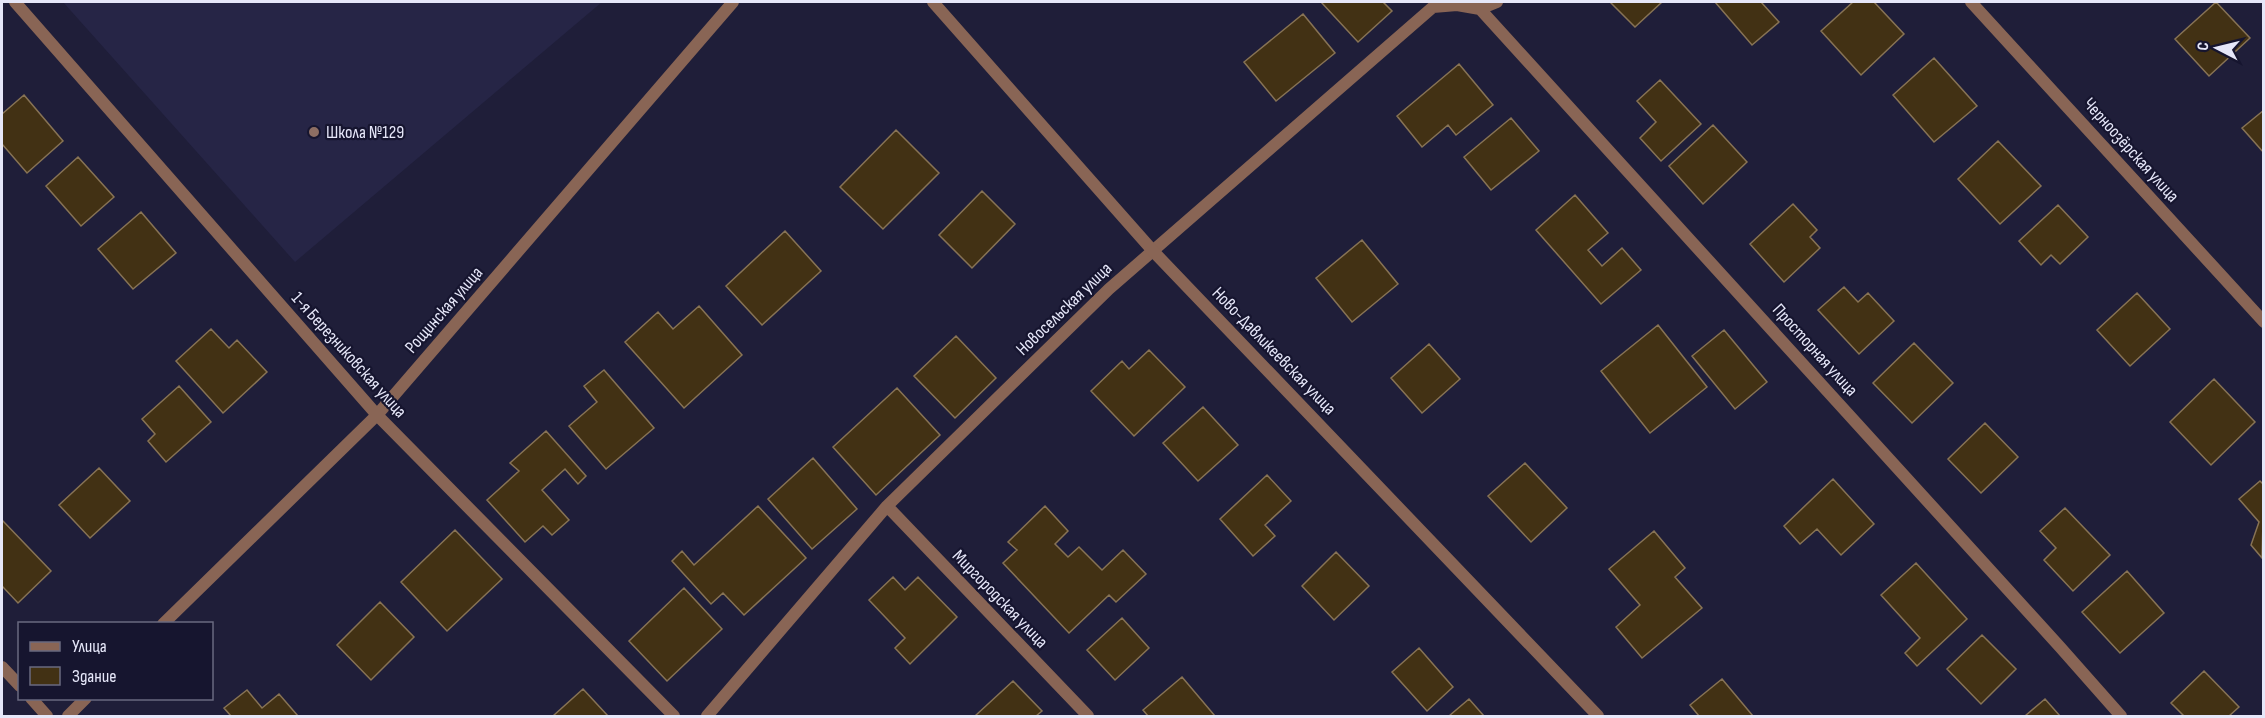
<svg xmlns="http://www.w3.org/2000/svg" width="2265" height="718" viewBox="0 0 2265 718" font-family="'Sofia Sans Condensed',sans-serif">
	<style>
		.built { fill: #262546 }
		.building { fill: #423114; stroke: #877355; stroke-width: 1.5 }
		.lines { fill: none; stroke-linecap: round; stroke-linejoin: round }
		.minor { stroke: #896555; stroke-width: 12 }
		.tertiary { stroke: #896555; stroke-width: 12 }
		.education-dot { fill: #8d6e63; stroke: #16152f; stroke-width: 2 }
		.labels { text-anchor: middle; dominant-baseline: central; stroke-width: 4.5; stroke-linejoin: round; paint-order: stroke }
		.poi-label { font-size: 18px; fill: #e6e7f9; stroke: #16152f; text-anchor: start }
		.street-label { font-size: 18px; fill: #e6e7f9; stroke: #16152f }
	</style>
	<rect width="100%" height="100%" fill="#1f1e39"/>
	<!-- built -->
	<path class="built" d="M63 2H602L295 262Z"/>
	<!-- building -->
	<path class="building" d="M1321 2H1383L1392 11 1358 42Z
		M1610 2H1662L1635 27Z
		M1715 2H1761L1779 22 1752 45Z
		M1853 2H1874L1904 34 1861 75 1821 31Z
		M2216 2 2250 38 2209 76 2175 39Z
		M1303 14 1335 53 1276 101 1244 62Z
		M1934 58 1977 106 1934 142 1893 95Z
		M1459 64 1493 105 1456 135 1448 125 1422 147 1397 116Z
		M1660 80 1701 124 1661 161 1640 138 1656 122 1637 101Z
		M24 95 63 141 27 173 2 144V114Z
		M2264 110V153L2242 128Z
		M1511 118 1539 151 1491 190 1464 157Z
		M1713 125 1747 162 1703 204 1669 166Z
		M896 130 939 173 883 229 840 187Z
		M1998 141 2041 186 2000 224 1958 179Z
		M78 157 114 197 81 226 46 186Z
		M982 191 1015 224 972 268 939 235Z
		M1575 195 1608 233 1588 250 1602 266 1622 248 1641 270 1601 304 1536 230Z
		M1793 204 1817 230 1810 237 1820 248 1784 282 1750 244Z
		M2058 205 2088 237 2060 264 2051 255 2041 265 2019 241Z
		M141 212 176 253 133 289 98 249Z
		M785 231 821 271 762 325 726 286Z
		M1362 240 1398 284 1352 322 1316 278Z
		M1844 287 1858 302 1868 293 1894 321 1859 354 1818 310Z
		M2137 293 2170 329 2130 366 2097 330Z
		M699 306 742 355 684 408 625 342 658 312 673 329Z
		M1658 325 1707 387 1650 433 1601 371Z
		M211 329 229 348 237 340 267 372 223 413 176 361Z
		M1724 330 1767 382 1735 409 1692 356Z
		M956 336 996 378 955 418 914 376Z
		M1914 343 1953 383 1912 423 1873 383Z
		M1429 344 1460 379 1422 413 1391 378Z
		M1149 350 1185 387 1134 436 1091 391 1122 361 1129 369Z
		M604 370 654 428 606 469 569 426 597 402 584 386Z
		M2214 379 2255 422 2211 465 2170 422Z
		M179 386 211 422 166 462 148 441 155 434 142 419Z
		M897 388 940 435 876 495 833 447Z
		M1203 407 1238 445 1198 481 1163 443Z
		M1985 423 2018 457 1981 493 1948 459Z
		M546 431 586 476 578 484 565 469 542 490 569 520 552 535 543 526 525 542 487 500 519 471 510 463Z
		M813 458 857 509 812 549 768 499Z
		M1525 463 1567 508 1531 542 1488 496Z
		M99 468 130 501 90 538 59 505Z
		M1267 475 1291 501 1265 525 1275 536 1253 556 1220 519Z
		M1833 479 1874 524 1841 555 1817 529 1800 544 1784 526Z
		M2260 481 2264 485 2262 558 2251 545 2259 522 2239 499Z
		M758 506 806 558 744 615 723 593 711 604 672 561 682 551 694 565Z
		M1045 506 1068 531 1055 544 1068 557 1079 547 1102 570 1123 550 1146 574 1116 602 1109 595 1069 633 1003 563 1017 550 1008 542Z
		M2065 508 2110 555 2073 591 2044 560 2056 548 2040 531Z
		M2 520 51 571 18 603 2 586Z
		M455 530 502 579 447 631 401 582Z
		M1654 531 1685 568 1675 577 1702 608 1642 658 1616 627 1640 605 1609 569Z
		M1336 552 1369 586 1334 620 1302 586Z
		M1916 563 1967 619 1917 666 1905 653 1920 638 1881 595Z
		M2127 571 2164 613 2120 653 2082 612Z
		M893 577 905 590 918 577 957 617 910 664 895 648 905 638 869 600Z
		M684 588 722 629 667 681 629 641Z
		M380 602 414 637 371 680 337 645Z
		M1122 618 1149 648 1115 680 1087 650Z
		M1982 635 2016 669 1981 704 1947 669Z
		M1419 648 1453 687 1427 711 1392 672Z
		M2204 671 2239 707 2229 716H2184L2171 703Z
		M1182 677 1215 716H1148L1143 710Z
		M1722 679 1753 716H1699L1690 705Z
		M1013 681 1042 711 1036 716H975Z
		M583 689 608 716H553Z
		M247 690 262 708 279 694 298 716H231L224 708Z
		M1469 699 1484 716H1449Z
		M2045 699 2060 716H2025Z"/>
	<g class="lines">
		<!-- minor -->
		<path class="minor" d="M15 2 377 415 674 716
			M1971 2 2264 322
			M1480 9 2060 647 2121 716
			M887 506 1088 716
			M163 624 377 415 733 2
			M2 667 20 686
			M31 698 47 716
			M68 716 86 698
			M707 716 887 506 1109 289 1433 7 1457 5 1480 9 1497 2"/>
		<!-- tertiary -->
		<path class="tertiary" d="M933 2 1153 251 1598 716"/>
	</g>
	<!-- markers -->
	<circle class="education-dot" cx="314" cy="132" r="6"/>
	<g class="labels">
		<!-- poi labels -->
		<g class="poi-label">
			<text x="326" y="132">Школа №129</text>
		</g>
		<!-- street labels -->
		<g class="street-label">
			<text transform="translate(2131 150) rotate(48)">Черноозёрская улица</text>
			<text transform="translate(1064 309) rotate(-44)">Новосельская улица</text>
			<text transform="translate(444 310) rotate(-49)">Рощинская улица</text>
			<text transform="translate(1815 350) rotate(48)">Просторная улица</text>
			<text transform="translate(1274 351) rotate(46)">Ново-Давликеевская улица</text>
			<text transform="translate(349 355) rotate(48)">1-я Березниковская улица</text>
			<text transform="translate(1000 599) rotate(46)">Миргородская улица</text>
		</g>
	</g>
	<!-- border -->
	<rect width="2265" height="718" fill="none" stroke="#e6e7f9" stroke-width="6"/>
	<!-- legend -->
	<rect x="18" y="622" width="195" height="78" fill="#16152f" stroke="#696980" stroke-width="1.5"/>
	<rect x="30" y="642" width="30" height="9" fill="#896555" stroke="#696980" stroke-width="1.5"/>
	<text x="72" y="652" font-size="18" fill="#e6e7f9">Улица</text>
	<rect x="30" y="667" width="30" height="18" fill="#423114" stroke="#696980" stroke-width="1.5"/>
	<text x="72" y="682" font-size="18" fill="#e6e7f9">Здание</text>
	<!-- north arrow -->
	<g transform="translate(2217 48) rotate(277)" stroke="#16152f" stroke-width="4.5" paint-order="stroke">
	<path d="M0-4.5L10 22L0 15L-10 22Z" fill="#e6e7f9"/>
	<text y="-9" font-size="16" font-weight="bold" text-anchor="middle" fill="#e6e7f9">С</text>
	</g>
</svg>
